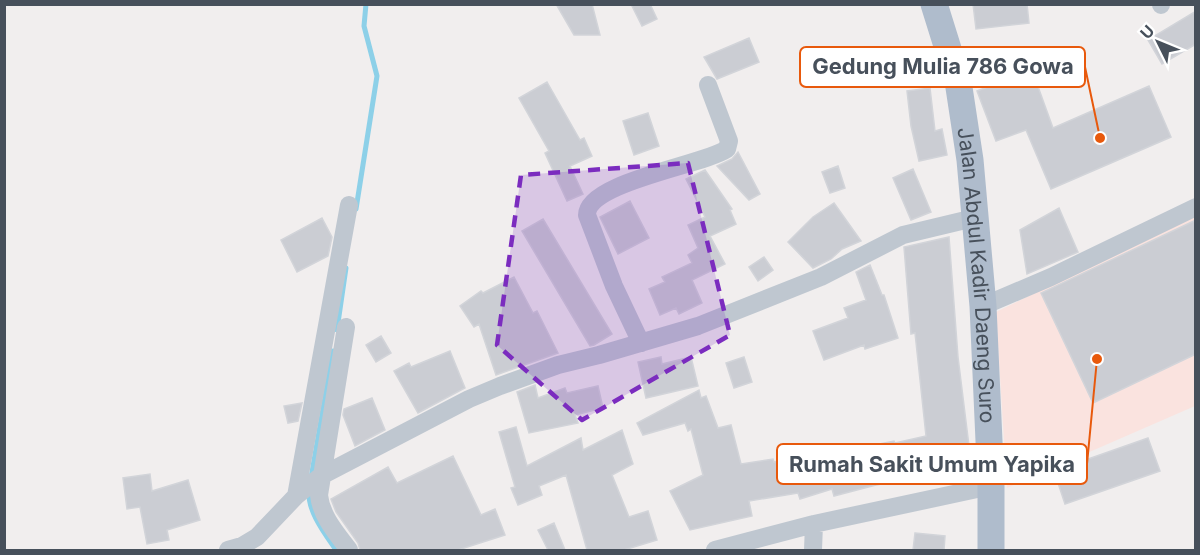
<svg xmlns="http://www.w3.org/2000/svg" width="1200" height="555" viewBox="0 0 1200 555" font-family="Inter,sans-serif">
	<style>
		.medical { fill: #fae3df }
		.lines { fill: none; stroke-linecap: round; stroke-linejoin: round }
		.stream { stroke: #8dd0e8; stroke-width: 5 }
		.building { fill: #cbcdd3; stroke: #d2d4d9; stroke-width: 1.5 }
		.street { stroke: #bfc7d0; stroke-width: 18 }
		.primary { stroke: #afbccc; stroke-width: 27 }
		.marked { fill: #7b2cbf; fill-opacity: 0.2; stroke: #7b2cbf; stroke-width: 4.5; stroke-dasharray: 12 8; stroke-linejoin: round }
		.labels { text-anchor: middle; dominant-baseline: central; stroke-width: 6; stroke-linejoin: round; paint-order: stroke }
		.street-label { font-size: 21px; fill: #47505b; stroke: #fff }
		.leader { fill: none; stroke: #e8590c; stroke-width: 2 }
		.callout-dot { fill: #e8590c; stroke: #fff; stroke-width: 2 }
		.callout { fill: #fff; stroke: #e8590c; stroke-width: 2 }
		.callout-label { font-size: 22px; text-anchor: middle; font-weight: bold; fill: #47505b }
	</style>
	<rect width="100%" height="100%" fill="#f1eeee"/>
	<!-- medical -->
	<path class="medical" d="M1195 215V406L1007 488 996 312Z"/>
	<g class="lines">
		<!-- stream -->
		<path class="stream" d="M356 209 377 76 364 26 366 4
			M337 330 346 268
			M311 478 333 351
			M309 490C307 511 325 534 336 550"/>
	</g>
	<!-- building -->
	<path class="building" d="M556 4H592L600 35H574Z
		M631 4H650L657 19 642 26Z
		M973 4H1027L1029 23 976 29Z
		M1196 11V44L1162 64 1148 40Z
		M749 38 759 62 717 79 704 57Z
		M1032 70 1053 128 1149 86 1171 137 1051 189 1026 130 996 141 977 91Z
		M547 82 580 140 584 138 592 156 570 166 583 194 567 201 545 153 549 151 519 98Z
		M930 88 935 131 942 129 947 155 919 161 911 126 907 91Z
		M648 113 659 146 634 155 623 121Z
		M738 152 760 194 749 200 717 166 732 159Z
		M838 166 845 188 830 193 822 172Z
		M913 169 931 212 911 220 893 178Z
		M705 170 732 209 730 210 736 224 710 236 725 264 692 280 702 303 679 314 676 308 660 315 649 289 665 282 662 277 692 263 688 255 698 248 688 225 705 217 686 179Z
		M630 201 649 238 618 254 600 217Z
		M834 203 861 241 842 249 831 259 813 268 788 242 813 217Z
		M1059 208 1078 252 1027 274 1020 230Z
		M322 218 332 237 328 256 297 272 281 240Z
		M543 219 612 334 594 345 590 346 522 231Z
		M1196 220V354L1093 403 1041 293Z
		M949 237 958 357 972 470 938 474 905 482 904 480 876 485 834 496 832 489 800 499 798 493 749 501 752 516 690 530 670 491 703 475 691 429 688 431 685 423 643 435 637 423 699 390 701 398 706 396 718 428 731 425 741 464 773 459 774 462 814 453 819 471 847 462 846 459 871 454 869 446 894 441 895 443 926 436 915 333 911 334 904 247Z
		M764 257 773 270 758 281 749 267Z
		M870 265 882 295H884L898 338 865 349 864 345 824 360 813 331 848 318 844 308 866 300 856 272Z
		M514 277 533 313 537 311 558 353 496 375 479 324 474 327 460 306 481 291 483 293Z
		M381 336 391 353 376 362 366 345Z
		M450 351 465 388 418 413 394 371 409 363 411 367Z
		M661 357 662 364 691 357 698 386 646 398 638 362Z
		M744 357 752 382 734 388 726 363Z
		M535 385 538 398 565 388 567 393 598 386 603 408 575 415 578 423 529 433 517 392Z
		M372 398 385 430 355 446 343 415 344 409Z
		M302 403 298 421 288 423 284 406Z
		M516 427 527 466 581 438 583 450 622 430 633 464 612 475 629 517 648 511 657 540 624 550H587L566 475 539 486 542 495 518 505 511 488 515 487 499 432Z
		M1148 438 1160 471 1065 504 1054 471Z
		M453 456 481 515 495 509 505 535 458 550H360L358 543 336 512 331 499 388 467 397 483Z
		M150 474 152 491 188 480 200 520 167 530 169 540 147 544 140 507 127 509 123 478Z
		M554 523 565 550H548L538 530Z
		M915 533 945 536 944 550H913Z"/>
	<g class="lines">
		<!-- street -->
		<path class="street" d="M1161 5V4
			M983 306 1051 277 1196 207
			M346 327 319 495C321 516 337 534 349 550
			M641 343 614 286 587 215C587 182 703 165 727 149L729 141 708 85
			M296 496 349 205
			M228 550 242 546 257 537 296 496 321 476 469 399 500 386 558 365 599 355 698 326 821 277 903 235 974 218
			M715 550 814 524 991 486
			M813 550 814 524"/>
		<!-- primary -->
		<path class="primary" id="s1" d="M934 4 958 81 970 160 983 306 991 486V550"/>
	</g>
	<!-- marked area -->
	<path class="marked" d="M688 163 730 335 582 420 497 345 521 175Z"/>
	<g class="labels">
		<!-- street labels -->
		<g class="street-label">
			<text stroke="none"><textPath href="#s1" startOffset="276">Jalan Abdul Kadir Daeng Suro</textPath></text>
		</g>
	</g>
	<!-- callouts -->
	<path class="leader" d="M1100 138L1085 67M1097 359L1087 464"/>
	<g class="callout-dot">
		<circle cx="1100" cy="138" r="6"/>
		<circle cx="1097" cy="359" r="6"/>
	</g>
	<g class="callout">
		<rect x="800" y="47" width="285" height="40" rx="6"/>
		<rect x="777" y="444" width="310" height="40" rx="6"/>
	</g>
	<g class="callout-label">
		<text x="943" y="74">Gedung Mulia 786 Gowa</text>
		<text x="932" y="472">Rumah Sakit Umum Yapika</text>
	</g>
	<!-- border -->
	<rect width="1200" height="555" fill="none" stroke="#47505b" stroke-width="12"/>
	<!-- north arrow -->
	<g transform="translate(1158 42) rotate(313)" stroke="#ffffff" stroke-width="4.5" paint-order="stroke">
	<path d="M0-4.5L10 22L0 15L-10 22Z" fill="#47505b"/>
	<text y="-9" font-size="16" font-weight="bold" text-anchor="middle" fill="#47505b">U</text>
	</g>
</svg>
